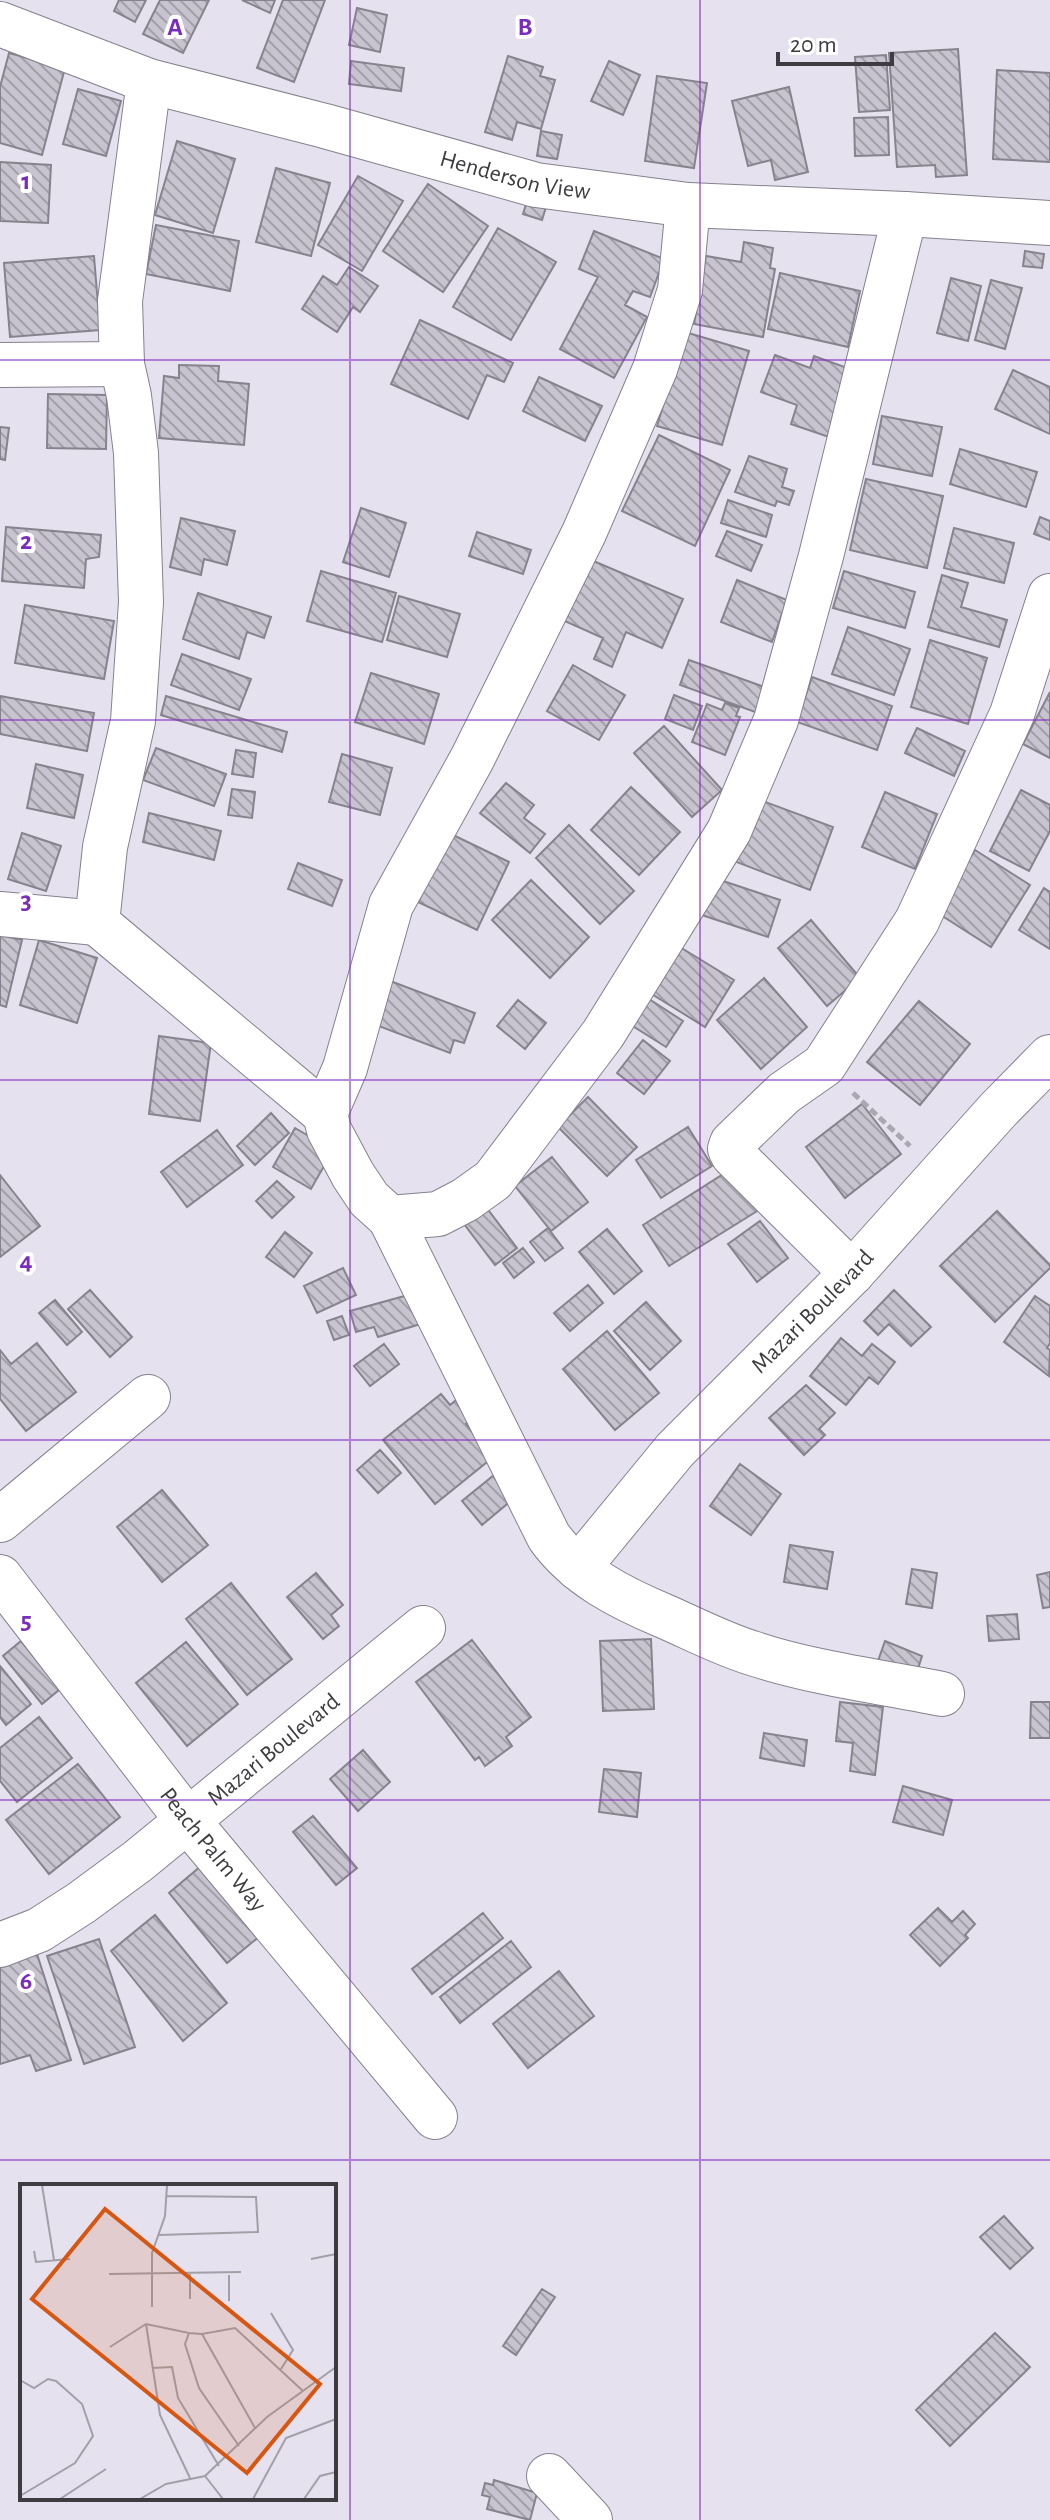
<svg xmlns="http://www.w3.org/2000/svg" width="1050" height="2520" viewBox="0 0 1050 2520" font-family="'Alegreya Sans',sans-serif">
	<style>
		.building { fill: url(#building-back-hatch); stroke: #87838e; stroke-width: 2 }
		.lines { fill: none; stroke-linecap: round; stroke-linejoin: round }
		.minor-casing { stroke: #85818d; stroke-width: 46 }
		.path { stroke: #aba7b1; stroke-width: 5; stroke-dasharray: 8 4; stroke-linecap: butt }
		.minor { stroke: #fff; stroke-width: 44 }
		.grid { fill: none; stroke: #7b2cbf; stroke-width: 2; stroke-opacity: 0.55 }
		.labels { text-anchor: middle; dominant-baseline: central; stroke-width: 8; stroke-linejoin: round; paint-order: stroke }
		.street-label { font-size: 24px; fill: #3d3c41; stroke: #fff }
		.inset-road { fill: none; stroke: #a29fa9; stroke-width: 2 }
		.view { fill: #d75611; fill-opacity: 0.15; stroke: #d75611; stroke-width: 4 }
		.inset-edge { fill: none; stroke: #3d3c41; stroke-width: 4 }
		.grid-label { font-size: 26px; text-anchor: middle; font-weight: bold; fill: #7b2cbf; stroke: #fff; stroke-width: 8; stroke-linejoin: round; paint-order: stroke }
	</style>
	<defs>
		<pattern id="building-back-hatch" width="6" height="6" patternUnits="userSpaceOnUse" patternTransform="scale(2)"><rect width="6" height="6" fill="#c7c3cf"/><path d="M-1 5l2 2M0 0l6 6M5-1l2 2" fill="none" stroke="#a3a0aa"/></pattern>
	</defs>
	<rect width="100%" height="100%" fill="#e6e1ee"/>
	<!-- building -->
	<path class="building" d="M119 0H146L135 22 114 11Z
		M160 0H209L183 53 143 34Z
		M242 0H275L270 13Z
		M283 0H325L294 82 257 68Z
		M357 8 387 15 380 52 349 45Z
		M958 49 967 175 936 177 935 165 897 167 889 53Z
		M9 53 65 68 42 155 0 143V87Z
		M886 55 890 110 859 112 855 57Z
		M508 56 543 67 540 76 555 80 541 129 517 122 512 140 485 132Z
		M351 61 404 68 401 91 349 84Z
		M609 61 640 75 623 115 591 101Z
		M997 70 1050 73V162L993 159Z
		M657 76 707 83 694 168 645 161Z
		M789 87 808 172 775 180 771 160 748 166 732 101Z
		M78 89 121 101 106 156 63 144Z
		M888 117 889 155 855 156 854 118Z
		M541 131 562 135 557 159 537 156Z
		M177 141 235 159 213 233 155 215Z
		M0 162 51 165 48 223 0 221Z
		M276 168 330 183 311 256 256 242Z
		M358 176 403 201 362 271 318 245Z
		M428 184 488 226 443 292 383 251Z
		M527 201 546 207 542 220 523 214Z
		M156 225 239 241 230 291 146 274Z
		M498 228 556 262 511 340 453 307Z
		M594 231 664 259 650 297 633 291 625 305 647 317 614 378 560 349 598 277 579 269Z
		M744 242 773 248 770 268 775 269 763 337 694 324 706 256 741 262Z
		M1025 251 1044 254 1042 268 1023 266Z
		M94 256 100 330 10 337 4 263Z
		M349 267 378 286 360 312 353 307 337 332 302 309 323 276 337 285Z
		M780 273 860 291 848 347 768 329Z
		M951 278 981 286 968 341 937 333Z
		M991 280 1022 288 1005 349 975 340Z
		M420 320 513 363 504 382 487 375 468 419 391 384Z
		M685 332 749 351 722 445 657 426Z
		M775 355 810 368 814 356 853 370 829 437 791 424 797 405 761 392Z
		M179 365 219 366 218 381 249 384 244 445 159 438 164 376 179 378Z
		M1013 370 1050 387V434L995 409Z
		M539 377 602 406 585 441 523 411Z
		M48 394 107 395 106 449 47 448Z
		M882 416 942 427 932 476 873 464Z
		M0 427 9 428 5 460 0 459Z
		M659 435 730 470 695 546 622 511Z
		M960 449 1037 472 1026 507 950 484Z
		M749 456 787 469 782 487 794 491 789 505 777 501 775 506 735 492Z
		M866 479 943 496 927 568 850 550Z
		M728 500 772 515 766 537 721 523Z
		M361 508 406 523 389 577 343 562Z
		M1040 517 1050 521V540L1034 534Z
		M181 518 235 531 227 565 204 559 201 575 170 567Z
		M6 527 101 535 99 557 86 559 84 588 2 581Z
		M954 528 1014 543 1004 583 944 568Z
		M727 531 762 545 751 571 716 556Z
		M477 532 531 550 523 574 469 556Z
		M584 557 683 599 662 648 626 632 612 667 594 659 603 638 558 618Z
		M321 571 396 593 382 642 307 621Z
		M844 571 915 592 905 628 833 608Z
		M942 575 968 583 961 607 1007 620 999 647 928 627Z
		M737 580 787 600 772 642 721 622Z
		M198 593 271 617 264 638 247 632 239 659 183 639Z
		M399 596 460 614 447 657 387 640Z
		M25 605 114 621 104 679 15 663Z
		M848 627 910 649 894 695 832 674Z
		M930 640 987 658 968 724 911 707Z
		M182 654 251 679 239 710 171 685Z
		M689 660 767 688 758 713 680 685Z
		M573 665 625 695 599 740 547 711Z
		M371 673 439 694 424 744 355 722Z
		M812 677 892 706 877 750 797 722Z
		M1050 692V758L1023 744Z
		M674 695 702 706 693 730 665 719Z
		M0 696 94 713 87 751 0 734Z
		M166 696 287 732 282 752 161 715Z
		M725 703 739 708 736 716 740 717 725 755 692 742 707 704 722 710Z
		M664 726 722 790 692 817 634 753Z
		M917 728 965 751 954 776 905 753Z
		M156 748 226 774 214 806 143 780Z
		M236 750 256 753 253 777 232 774Z
		M342 754 392 768 380 815 329 802Z
		M36 764 83 775 74 818 27 808Z
		M506 783 534 805 524 818 545 834 530 853 480 813Z
		M631 787 680 832 639 875 591 830Z
		M232 789 255 792 252 818 228 815Z
		M1021 790 1050 805V831L1029 871 990 851Z
		M885 792 937 814 915 869 862 847Z
		M749 796 833 827 810 890 726 858Z
		M149 813 221 831 214 860 143 842Z
		M569 825 634 891 600 924 536 858Z
		M22 833 61 846 46 891 8 879Z
		M451 834 509 862 477 930 418 902Z
		M975 850 1030 885 991 947 936 912Z
		M298 863 342 880 332 906 288 889Z
		M714 878 780 900 768 937 702 915Z
		M531 880 589 937 550 978 492 920Z
		M1044 888 1050 892V949L1019 930Z
		M811 920 860 978 827 1006 778 948Z
		M0 935 22 940 6 1007 0 1005Z
		M665 938 734 980 705 1027 637 985Z
		M39 940 97 958 77 1023 20 1005Z
		M764 978 807 1027 761 1069 717 1020Z
		M385 979 475 1013 464 1043 454 1040 450 1053 368 1022Z
		M632 988 683 1021 666 1047 615 1015Z
		M518 1000 546 1023 525 1049 497 1026Z
		M919 1001 970 1044 920 1105 867 1062Z
		M159 1036 211 1043 200 1121 149 1114Z
		M643 1040 670 1061 644 1094 617 1073Z
		M588 1097 637 1147 607 1176 558 1127Z
		M862 1104 901 1154 845 1198 806 1147Z
		M271 1113 289 1133 255 1165 237 1146Z
		M688 1127 712 1166 661 1198 636 1160Z
		M295 1128 333 1150 311 1189 273 1167Z
		M217 1130 243 1165 187 1207 161 1172Z
		M552 1157 588 1202 551 1231 515 1186Z
		M736 1166 762 1208 669 1266 643 1225Z
		M0 1175 40 1226 0 1257Z
		M277 1181 294 1197 272 1218 256 1201Z
		M480 1199 517 1248 495 1265 458 1216Z
		M997 1211 1050 1265V1268L995 1322 940 1266Z
		M760 1221 788 1258 757 1282 728 1244Z
		M548 1228 563 1248 545 1261 530 1242Z
		M607 1229 642 1271 614 1294 579 1252Z
		M285 1232 312 1253 294 1277 266 1257Z
		M523 1248 534 1262 514 1278 503 1263Z
		M343 1268 356 1295 317 1313 304 1286Z
		M588 1285 603 1303 570 1331 554 1313Z
		M90 1290 132 1337 110 1357 68 1309Z
		M894 1290 931 1327 911 1346 889 1324 878 1335 864 1321Z
		M419 1292 427 1322 378 1337 374 1327 356 1332 350 1311Z
		M1035 1296 1050 1306V1343L1047 1348 1050 1350 1049 1376 1004 1342Z
		M55 1300 82 1332 67 1345 39 1313Z
		M646 1302 681 1341 650 1370 614 1331Z
		M342 1316 349 1335 334 1340 327 1321Z
		M607 1331 659 1393 615 1430 563 1369Z
		M841 1338 862 1356 872 1344 895 1362 878 1384 869 1377 846 1405 810 1376Z
		M37 1343 76 1392 26 1431 0 1399V1350L11 1364Z
		M384 1344 399 1364 370 1386 354 1366Z
		M806 1385 835 1413 819 1429 825 1435 804 1455 769 1418Z
		M466 1392 481 1411 466 1424 492 1458 435 1504 383 1440 441 1394 450 1405Z
		M380 1450 401 1473 378 1493 357 1470Z
		M740 1464 781 1494 751 1535 710 1506Z
		M499 1471 518 1495 482 1525 462 1501Z
		M162 1490 208 1545 162 1582 117 1527Z
		M790 1545 833 1552 827 1589 784 1582Z
		M912 1569 937 1573 932 1608 906 1604Z
		M1050 1572V1607L1043 1608 1037 1575Z
		M316 1573 343 1605 331 1615 339 1626 323 1639 287 1597Z
		M231 1583 292 1659 247 1695 186 1619Z
		M1017 1614 1019 1639 989 1641 987 1616Z
		M651 1639 654 1709 603 1711 600 1641Z
		M472 1640 531 1717 506 1737 512 1746 485 1766 479 1757 475 1760 416 1682Z
		M21 1641 60 1689 42 1704 3 1656Z
		M885 1641 922 1656 916 1675 878 1661Z
		M186 1642 238 1704 187 1746 136 1683Z
		M0 1666 31 1704 6 1725 0 1717Z
		M840 1702 883 1707 875 1775 850 1771 853 1743 836 1741Z
		M1031 1702H1050V1738H1030Z
		M39 1717 72 1758 17 1802 0 1781V1748Z
		M764 1733 807 1740 804 1766 760 1758Z
		M363 1750 390 1782 358 1811 330 1779Z
		M78 1764 120 1817 49 1874 6 1820Z
		M604 1769 641 1773 637 1817 599 1812Z
		M903 1786 952 1800 943 1835 893 1822Z
		M313 1816 357 1868 336 1885 293 1832Z
		M201 1866 260 1936 227 1963 169 1893Z
		M938 1908 952 1922 963 1911 975 1924 965 1935 968 1938 940 1966 910 1935Z
		M483 1913 503 1938 432 1994 412 1969Z
		M155 1915 227 2003 183 2041 111 1951Z
		M99 1939 135 2047 84 2064 47 1956Z
		M511 1941 531 1967 460 2023 440 1997Z
		M37 1954 71 2060 36 2071 30 2055 0 2064V1965Z
		M559 1971 594 2016 528 2068 493 2024Z
		M1004 2216 1033 2248 1010 2269 980 2237Z
		M542 2289 555 2297 516 2355 503 2346Z
		M995 2333 1030 2367 950 2446 916 2410Z
		M494 2480 537 2493 530 2520 487 2509 490 2497 482 2495 485 2483 493 2485Z"/>
	<g class="lines">
		<!-- minor casing -->
		<g class="minor-casing">
			<g id="minor">
				<path id="s1" d="M0 24 149 81 325 126 536 185 688 205 905 214 1050 223"/>
				<path d="M149 81 120 301 122 364 129 396 136 453 141 602 133 721 105 847 97 923 325 1114"/>
				<path d="M688 205 680 290 655 369 584 533 472 759 391 905 345 1068 325 1114 329 1130 353 1175 369 1199 390 1218 438 1214 465 1200 493 1180 603 1034 729 831 776 720 821 556 905 214"/>
				<path d="M0 365 122 364"/>
				<path d="M0 914 97 923"/>
				<path d="M390 1218 549 1537C577 1576 621 1598 664 1616 694 1629 724 1645 755 1654 813 1673 882 1682 942 1694"/>
				<path d="M852 1273 733 1155 730 1149 732 1143 784 1093 824 1065 917 921 1012 714 1050 596"/>
				<path d="M0 1520 148 1397"/>
				<path id="s2" d="M578 1568 675 1450 852 1273 998 1110 1050 1057"/>
				<path id="s3" d="M0 1577 188 1821 435 2117"/>
				<path id="s4" d="M0 1945 39 1930 81 1903 138 1861 423 1628"/>
				<path d="M549 2476 590 2520"/>
			</g>
		</g>
		<!-- path -->
		<path class="path" d="M853 1093 910 1146"/>
		<!-- minor -->
		<use href="#minor" class="minor"/>
	</g>
	<!-- grid -->
	<path class="grid" d="M350 0V2520M700 0V2520M0 360H1050M0 720H1050M0 1080H1050M0 1440H1050M0 1800H1050M0 2160H1050"/>
	<g class="labels">
		<!-- street labels -->
		<g class="street-label">
			<text stroke="none"><textPath href="#s1" startOffset="538">Henderson View</textPath></text>
			<text stroke="none"><textPath href="#s2" startOffset="348">Mazari Boulevard</textPath></text>
			<text stroke="none"><textPath href="#s4" startOffset="338">Mazari Boulevard</textPath></text>
			<text stroke="none"><textPath href="#s3" startOffset="346">Peach Palm Way</textPath></text>
		</g>
	</g>
	<!-- overview -->
	<g transform="translate(20 2184)">
		<rect width="316" height="316" fill="#e6e1ee"/>
		<path class="inset-road" d="M22 1 34 76M139 51 238 48 236 13 147 12M14 67 16 78 50 75M291 75 316 70M89 90 221 88M170 90V115M209 91V117M132 123V69L145 32 147 1M251 129 273 166 261 185M126 140 140 231 170 294M182 150 215 144 283 207M90 163 126 140 169 149M132 184 152 183 158 214 199 282M0 196 14 204 28 195 36 197 62 220 73 252 55 279 0 312M219 262 179 204 165 160 169 149 182 150 235 244M185 292 203 315M40 315 86 285M120 315 146 300 185 292 247 233 316 183M233 315 266 254 316 235M284 315 300 292 316 288"/>
		<path class="view" d="M85 25 300 200 227 289 12 115Z"/>
		<rect width="316" height="316" class="inset-edge"/>
	</g>
	<g class="grid-label">
		<text x="175" y="35">A</text>
		<text x="525" y="35">B</text>
		<text x="26" y="189">1</text>
		<text x="26" y="549">2</text>
		<text x="26" y="909">3</text>
		<text x="26" y="1269">4</text>
		<text x="26" y="1629">5</text>
		<text x="26" y="1989">6</text>
	</g>
	<!-- scale -->
	<path d="M778 52v12h114v-12" fill="none" stroke="#3d3c41" stroke-width="4"/>
	<text x="790" y="52" font-size="24" fill="#3d3c41" stroke="#ffffff" stroke-width="6" paint-order="stroke">20 m</text>
</svg>
